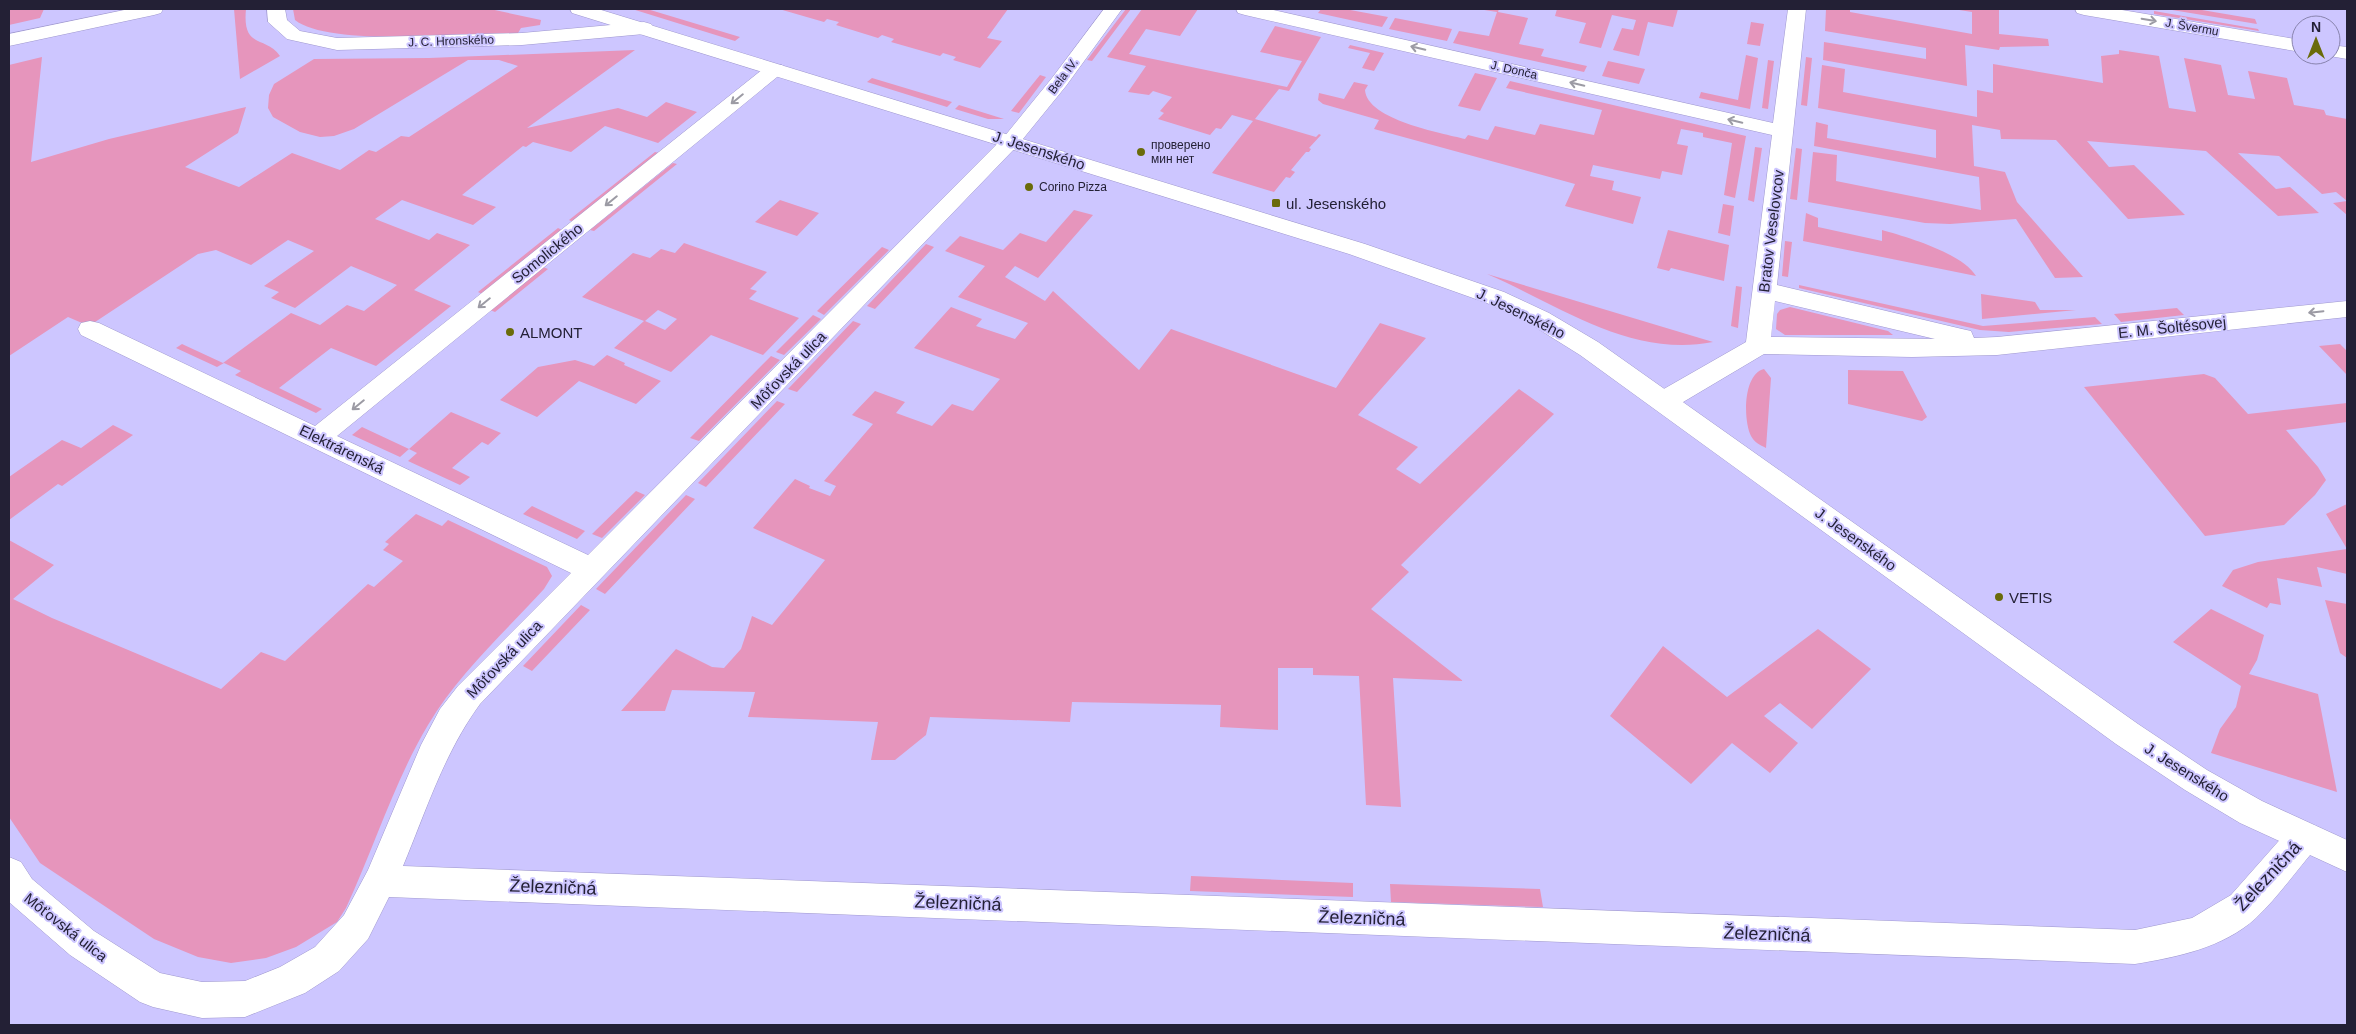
<svg xmlns="http://www.w3.org/2000/svg" width="2356" height="1034" viewBox="0 0 2356 1034" font-family="Helvetica,sans-serif">
	<style>
		.green { fill: #e695bc; fill-rule: evenodd }
		.lines { fill: none; stroke-linecap: round; stroke-linejoin: round }
		.minor-casing { stroke: #9f98ce; stroke-width: 1 }
		.tertiary-casing { stroke: #9f98ce; stroke-width: 1 }
		.minor { fill: #fff; fill-rule: evenodd }
		.tertiary { fill: #fff; fill-rule: evenodd }
		.oneway { stroke: #9c9ba4 }
		.poi-dot { fill: #6a6b0a; stroke: #cdc6ff; stroke-width: 2 }
		.labels { text-anchor: middle; dominant-baseline: central; stroke-width: 4; stroke-linejoin: round; paint-order: stroke }
		.far-street-label { font-size: 12px; fill: #232035; stroke: #cdc6ff }
		.far-poi-label { font-size: 12px; fill: #232035; stroke: #cdc6ff; text-anchor: start }
		.street-label { font-size: 15px; fill: #232035; stroke: #cdc6ff }
		.poi-label { font-size: 15px; fill: #232035; stroke: #cdc6ff; text-anchor: start }
		.near-street-label { font-size: 18px; fill: #232035; stroke: #cdc6ff }
	</style>
	<rect width="100%" height="100%" fill="#cdc6ff"/>
	<!-- green -->
	<path class="green" d="M9 9H44L40 18 9 25Z
		M234 9H246C242 50 265 35 280 56L240 79Z
		M293 9H490L541 20 540 25 521 28 518 33C471 34 328 47 295 20Z
		M632 9H647L740 37 735 41Z
		M779 9H1008L987 38 1002 41 980 68 953 60 956 57 943 53 940 56 891 42 894 39 882 35 878 38 836 25 839 22 827 19 824 22Z
		M1126 9H1131L1092 61 1087 60Z
		M1142 9H1198L1180 36 1146 29 1129 54 1287 87 1302 61 1260 52 1275 26 1321 37 1289 91 1279 89 1255 119 1316 137 1319 134 1321 135 1309 148 1311 149 1309 152H1306L1291 170 1295 172 1290 178 1286 177 1274 192 1212 173 1253 121 1232 115 1221 129 1216 128 1210 135 1158 119 1164 113 1160 111 1172 97 1153 91 1149 95 1128 92 1146 66 1107 57Z
		M1321 9H1345L1388 17 1382 27 1318 13Z
		M1478 9H1499L1498 12 1528 18 1519 44 1544 49 1541 56 1587 66 1584 72 1453 43 1459 31 1489 36 1497 12Z
		M1557 9H1678L1673 27 1648 22 1639 56 1613 50 1622 28 1633 30 1636 20 1612 15 1601 48 1579 43 1586 23 1555 16Z
		M1826 9H1850V12L1972 34V12L1953 9H1999V34L2048 39 2049 46 2000 47 1999 50 1965 45 1967 86 1823 60 1824 42 1926 59V48L1825 31Z
		M2166 9H2196L2255 19 2257 24Z
		M2154 11 2258 29 2259 31 2154 14Z
		M1395 18 1452 29 1447 41 1389 29Z
		M1751 22 1764 24 1760 46 1747 44Z
		M1350 45 1384 53 1374 71 1362 68 1370 53 1348 48Z
		M635 50 527 128 618 108 647 117 666 102 697 112 658 143 605 126 571 152 533 142 526 147 523 146 462 195 496 207 473 225 402 200 375 219 429 240 437 233 470 245 414 290 451 306 376 366 331 348 279 388 322 409 316 413 235 375 241 371 224 363 217 367 176 348 182 344 223 363 291 313 320 325 347 305 364 311 397 285 351 266 295 308 271 298 279 292 264 286 314 251 288 240 251 265 216 250 198 254 89 326 68 317 9 356V65L42 57 31 162 109 139 246 107 238 133 185 167 239 187 292 153 340 170 369 150 376 152 401 136 409 137 518 66 499 60H468L354 129 334 136 320 137 300 132 273 117 268 108 269 95 274 84 314 59 429 58Z
		M2119 50 2159 56 2169 108 2196 112 2184 58 2221 65 2228 95 2255 99 2248 71 2287 78 2294 105 2324 110 2326 115 2347 119V215L2333 203 2347 201 2336 192 2322 194 2279 156 2238 153 2276 189 2290 187 2319 213 2278 216 2206 151 2087 141 2109 167 2134 165 2185 215 2128 219 2056 140 2001 139 2000 130 1972 125 1974 166 2005 172 2017 202 2083 277 2055 278 2016 219 1950 224 1925 223 1808 202 1813 152 1837 155 1836 181 1981 210 1979 177 1814 146 1816 122 1828 125 1827 138 1936 158V130L1818 108 1822 65 1845 69 1843 92 1977 117V90L1993 93V64L2103 83 2101 56 2119 54Z
		M1746 55 1758 58 1750 109 1699 98 1701 92 1738 100Z
		M1806 57 1812 58 1807 106 1801 105Z
		M1768 60 1774 61 1768 109 1762 108Z
		M1608 61 1645 69 1639 84 1602 76Z
		M1475 73 1497 78 1480 111 1458 106Z
		M1040 75 1046 77 1019 113 1011 111Z
		M872 78 952 102 947 107 867 82Z
		M1510 81 1746 136 1735 198 1724 195 1732 143 1703 137V133L1681 129 1677 144 1688 146 1682 175 1662 171 1660 179 1593 165 1590 176 1614 181 1612 190 1641 197 1633 224 1565 206 1575 184 1374 129 1379 120 1323 104 1318 100 1319 93 1344 99 1354 82 1368 85 1365 90C1367 120 1442 133 1465 139L1468 135 1488 140 1495 126 1535 135 1540 124 1594 135 1602 110 1506 88Z
		M959 105 1004 119H988L955 109Z
		M1755 147 1762 148 1754 202 1748 200Z
		M1796 148 1802 149 1797 200 1790 199Z
		M655 152 659 153 573 222 569 220Z
		M673 163 677 164 594 231 590 230Z
		M780 200 819 213 797 236 755 222Z
		M1723 204 1734 206 1730 236 1718 233Z
		M1074 210 1093 215 1038 278 1015 266 1005 277 1045 301 1053 291 1139 370 1171 329 1336 388 1380 323 1426 338 1358 415 1418 447 1396 469 1420 484 1519 389 1554 414 1401 565 1409 572 1371 609 1463 681 1393 678 1401 807 1366 805 1359 676 1313 675V668H1278V730L1220 727 1221 705 1072 702 1070 722 930 717 926 735 895 760H871L878 722 748 717 755 692 672 690 665 711H621L676 649 712 667 724 668 741 649 752 616 772 625 825 560 753 528 795 479 810 486 809 488 830 496 836 486 824 481 873 424 852 415 875 391 905 402 896 413 932 426 952 404 973 411 1000 379 914 348 951 307 982 319 976 326 1015 339 1028 323 958 297 985 266 945 251 960 236 1003 250 1020 233 1046 242Z
		M1806 213 1818 218V227L1882 241V230C1907 237 1962 253 1976 276L1803 241Z
		M558 228 562 230 482 294 478 292Z
		M1668 230 1729 245 1724 281 1671 268 1669 271 1657 268Z
		M1785 241 1792 242 1788 277 1782 276Z
		M684 243 767 272 750 289 757 291 749 299 799 318 763 355 711 335 671 372 614 348 644 321 582 297 633 253 650 258 661 249 675 253ZM658 310 677 319 665 330 645 321Z
		M926 244 934 247 875 309 867 306Z
		M882 247 889 250 824 315 817 311Z
		M543 267 548 269 495 312 490 310Z
		M1487 274 1713 342C1630 358 1559 305 1487 274Z
		M1799 285 1983 326 2095 317 2102 324 2009 332 1980 330 1799 288Z
		M1736 286 1742 287 1738 328 1731 326Z
		M1981 294 2035 302 2040 310H2076L1982 319Z
		M1790 307 1888 331 1893 335H1785L1776 329 1777 314 1780 310Z
		M2177 308 2184 315 2121 322 2114 314Z
		M813 315 821 319 784 355 776 352Z
		M853 321 861 324 797 392 788 389Z
		M2340 344 2347 351V375L2319 346Z
		M607 355 625 363 624 365 661 381 636 404 579 381 537 417 500 400 538 367 575 360 594 366Z
		M771 356 780 360 699 441 690 438Z
		M1764 369 1771 378 1766 448C1760 445 1754 442 1751 436 1743 420 1743 374 1764 369Z
		M1848 370 1903 371 1927 417 1922 421 1848 404Z
		M2204 374 2215 378 2248 414 2347 403V422L2286 430 2318 467 2326 480 2315 495 2284 525 2205 536 2084 387Z
		M777 401 785 404 706 487 698 483Z
		M451 412 501 433 488 445 482 442 452 468 470 477 460 485 408 461 417 453 409 449 400 457 352 435 362 427 409 449Z
		M113 425 133 435 62 486 58 484 9 520V477L62 440 81 448Z
		M636 491 645 495 602 538 592 534Z
		M686 495 695 499 605 594 596 589Z
		M2347 504V574L2317 567 2322 587 2277 578 2281 605 2270 603 2267 608 2222 586 2233 570 2258 562 2347 549 2326 514Z
		M532 506 585 531 577 539 523 514Z
		M416 514 442 526 448 520 547 567 552 576 544 589C504 633 458 674 428 725 394 782 374 848 346 908L337 922 296 947 266 958 231 963 198 957 154 939 40 863 9 817V540L54 565 13 599 52 618 221 689 261 652 285 661 368 584 374 587 403 561 383 550 389 544 385 542Z
		M2325 600 2347 604V658L2340 653Z
		M581 605 590 610 532 671 523 666Z
		M2211 609 2264 635 2257 660 2249 674 2318 694 2337 792 2211 753 2220 729 2236 707 2241 686 2173 642Z
		M1818 629 1871 669 1812 729 1780 703 1764 716 1798 743 1770 773 1732 743 1691 784 1610 716 1663 646 1727 697Z
		M1191 876 1353 883V897L1190 891Z
		M1390 884 1540 889 1543 907 1391 902Z"/>
	<g class="lines">
		<!-- minor casing -->
		<g class="minor-casing">
			<path id="minor" d="M267 9H285L287 20 300 31 337 38 522 33 644 22 651 24 654 28 651 32 644 34 522 45 337 50 287 39 268 22Z
				M1104 9H1122L1066 86 1018 145 480 704C444 753 426 811 403 866L2135 930 2192 918 2231 895 2292 826 2304 822 2316 826 2320 837 2316 848C2296 871 2278 897 2256 918 2223 948 2177 957 2135 964L389 897 368 939 339 971 305 993 245 1017 202 1018 153 1007 140 1002 70 955 9 902V857L21 862 32 879 94 931 160 973 202 982 245 981 280 967 315 947 344 915 368 870 421 745 440 709 458 686 571 573 81 335 78 329 81 323 90 321 99 323 315 426 768 65H782L785 69 782 73 337 436 588 555 1004 137 1052 78Z
				M1236 9H1269L1773 123 1788 9H1806L1777 285 1962 329 1971 331 1974 338 1997 337 2347 301V317L1997 355 1912 357 1764 354 1673 408 1664 410 1655 408 1651 401 1655 394 1746 342 1772 135 1245 15 1238 13ZM1775 301 1935 339 1771 337Z
				M2075 9H2116L2301 40V52L2084 15 2077 13Z
				M2331 45 2347 47V59L2324 55H2331Z"/>
		</g>
		<!-- tertiary casing -->
		<g class="tertiary-casing">
			<path id="tertiary" d="M129 9H163L161 13 154 15 9 46V34Z
				M570 9H598L1365 244 1504 292 1549 313 1598 342 2138 724 2207 770 2262 801 2347 840V872L2240 823 2185 790 2116 744 1580 355 1532 325 1487 303 1349 254 572 13Z"/>
		</g>
		<!-- minor -->
		<use href="#minor" class="minor"/>
		<!-- tertiary -->
		<use href="#tertiary" class="tertiary"/>
	</g>
	<!-- one-way arrows -->
	<defs><path id="oneway-shaft" d="M-6 0H5M1.5-3L5.5 0L1.5 3" fill="none" stroke-width="1.6" stroke-linecap="round" stroke-linejoin="round" transform="scale(1.25)"/></defs>
	<g class="oneway">
		<use href="#oneway-shaft" transform="translate(2149 20) rotate(10)"/>
		<use href="#oneway-shaft" transform="translate(1418 48) rotate(-167)"/>
		<use href="#oneway-shaft" transform="translate(1577 84) rotate(-167)"/>
		<use href="#oneway-shaft" transform="translate(737 99) rotate(141)"/>
		<use href="#oneway-shaft" transform="translate(1735 121) rotate(-167)"/>
		<use href="#oneway-shaft" transform="translate(611 201) rotate(141)"/>
		<use href="#oneway-shaft" transform="translate(484 303) rotate(141)"/>
		<use href="#oneway-shaft" transform="translate(2316 312) rotate(174)"/>
		<use href="#oneway-shaft" transform="translate(358 405) rotate(141)"/>
	</g>
	<!-- markers -->
	<g class="poi-dot">
		<circle cx="1141" cy="152" r="5"/>
		<circle cx="1029" cy="187" r="5"/>
		<rect x="1271" y="198" width="10" height="10" rx="2.5"/>
		<circle cx="510" cy="332" r="5"/>
		<circle cx="1999" cy="597" r="5"/>
	</g>
	<g class="labels">
		<!-- far-street labels -->
		<g class="far-street-label">
			<text transform="translate(2192 27) rotate(10)">J. Švermu</text>
			<text transform="translate(451 41) rotate(-2)">J. C. Hronského</text>
			<text transform="translate(1514 70) rotate(13)">J. Donča</text>
			<text transform="translate(1063 76) rotate(-53)">Bela IV.</text>
		</g>
		<!-- far-poi labels -->
		<g class="far-poi-label">
			<text x="1151" y="145">проверено<tspan x="1151" dy="14">мин нет</tspan></text>
			<text x="1039" y="187">Corino Pizza</text>
		</g>
		<!-- street labels -->
		<g class="street-label">
			<text transform="translate(1039 150) rotate(18)">J. Jesenského</text>
			<text transform="translate(1771 231) rotate(-83)">Bratov Veselovcov</text>
			<text transform="translate(547 253) rotate(-39)">Somolického</text>
			<text transform="translate(1521 313) rotate(26)">J. Jesenského</text>
			<text transform="translate(2172 327) rotate(-6)">E. M. Šoltésovej</text>
			<text transform="translate(788 370) rotate(-46)">Môťovská ulica</text>
			<text transform="translate(342 449) rotate(26)">Elektrárenská</text>
			<text transform="translate(1856 539) rotate(36)">J. Jesenského</text>
			<text transform="translate(504 659) rotate(-46)">Môťovská ulica</text>
			<text transform="translate(2187 772) rotate(32)">J. Jesenského</text>
			<text transform="translate(66 927) rotate(38)">Môťovská ulica</text>
		</g>
		<!-- poi labels -->
		<g class="poi-label">
			<text x="1286" y="203">ul. Jesenského</text>
			<text x="520" y="332">ALMONT</text>
			<text x="2009" y="597">VETIS</text>
		</g>
		<!-- near-street labels -->
		<g class="near-street-label">
			<text transform="translate(2268 876) rotate(-47)">Železničná</text>
			<text transform="translate(553 887) rotate(2)">Železničná</text>
			<text transform="translate(958 903) rotate(2)">Železničná</text>
			<text transform="translate(1362 918) rotate(2)">Železničná</text>
			<text transform="translate(1767 934) rotate(2)">Železničná</text>
		</g>
	</g>
	<!-- border -->
	<rect width="2356" height="1034" fill="none" stroke="#232035" stroke-width="20"/>
	<!-- north arrow -->
	<g transform="translate(2316 40)"><circle r="24" fill="#cdc6ff" stroke="#8984ae"/>
	<path d="M0-4L9 19L0 12L-9 19Z" fill="#6a6b0a"/>
	<text y="-8" font-size="14" font-weight="bold" text-anchor="middle" fill="#232035">N</text>
	</g>
</svg>
